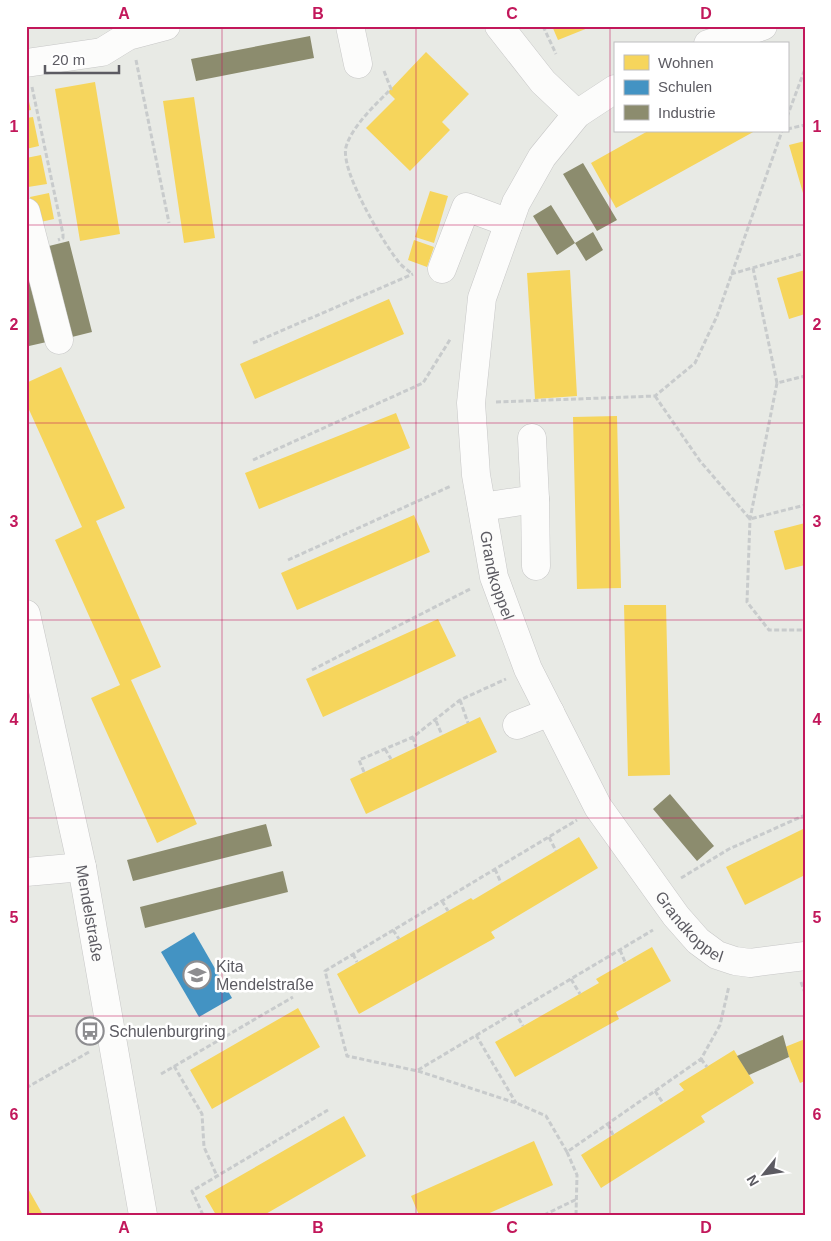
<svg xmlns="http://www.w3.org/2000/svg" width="831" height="1241" viewBox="0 0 831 1241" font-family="Helvetica,sans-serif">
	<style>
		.homes { fill: #f6d55c }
		.schools { fill: #4393c3 }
		.industry { fill: #8c8c6e }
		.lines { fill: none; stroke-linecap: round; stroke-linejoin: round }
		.minor-casing { stroke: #c7c7c7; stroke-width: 29 }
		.path { stroke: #c8cbcc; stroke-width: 3; stroke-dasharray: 5 2.5; stroke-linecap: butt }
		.minor { stroke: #fcfcfb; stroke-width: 28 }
		.grid { fill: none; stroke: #c2185b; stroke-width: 1; stroke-opacity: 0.55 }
		.labels { text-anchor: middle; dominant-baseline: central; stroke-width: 5; stroke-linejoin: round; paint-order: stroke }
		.street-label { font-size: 16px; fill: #5c5b62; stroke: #fff }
		.poi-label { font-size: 16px; fill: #5c5b62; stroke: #fff; text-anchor: start }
		.neatline { fill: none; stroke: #c2185b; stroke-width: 2 }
		.grid-label { font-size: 16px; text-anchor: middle; font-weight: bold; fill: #c2185b }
	</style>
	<rect width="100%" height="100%" fill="#e8eae5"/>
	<!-- homes -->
	<path class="homes" d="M552 26H593L558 40Z
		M426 52 469 94 442 122 450 130 410 171 366 128 395 99 388 92Z
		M95 82 120 234 80 241 55 89Z
		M26 89 31 110 26 111Z
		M194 97 215 238 184 243 163 101Z
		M33 117 39 146 26 149V118Z
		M648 131H755L616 208 591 163Z
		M805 141V192L803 193 789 145Z
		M41 155 47 184 28 187 26 158Z
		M430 191 448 196 434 243 415 237Z
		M49 193 54 219 36 223 30 197Z
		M414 240 434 247 427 267 408 260Z
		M570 270 577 396 535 399 527 273Z
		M805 270V314L789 319 777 278Z
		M389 299 404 334 255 399 240 364Z
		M61 367 125 508 96 521 161 667 131 680 197 824 157 843 91 698 120 685 55 540 82 527 26 403V383Z
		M396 413 410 448 259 509 245 473Z
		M617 416 621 588 577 589 573 417Z
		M414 515 430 552 297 610 281 573Z
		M805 523V565L785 570 774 531Z
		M624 605H666L670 775 628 776Z
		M438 619 456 656 323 717 306 679Z
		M480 717 497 752 366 814 350 779Z
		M805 828V875L745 905 726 867Z
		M579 837 598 868 491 932 495 938 359 1014 337 974 471 898 473 900Z
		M652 947 671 981 616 1012 619 1019 515 1077 495 1042 599 983 596 979Z
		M298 1008 320 1047 212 1109 190 1070Z
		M805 1039V1081L800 1083 785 1047Z
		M734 1050 754 1083 701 1116 705 1122 601 1188 581 1155 684 1090 679 1084Z
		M344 1116 366 1156 264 1215H216L205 1196Z
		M534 1141 553 1185 485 1215H419L411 1196Z
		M26 1185 43 1215H26Z"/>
	<!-- schools -->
	<path class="schools" d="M194 932 232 998 199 1017 161 952Z"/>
	<!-- industry -->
	<path class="industry" d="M310 36 314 58 196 81 191 59Z
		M583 163 617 220 597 231 563 174Z
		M551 205 575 243 593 232 603 250 586 261 575 243 557 255 533 216Z
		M69 241 92 332 72 337 49 246Z
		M26 257 51 341 29 346 26 335Z
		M670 794 714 846 697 861 653 809Z
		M266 824 272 846 133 881 127 860Z
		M283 871 288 892 145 928 140 907Z
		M783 1035 789 1057 749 1075 737 1056Z"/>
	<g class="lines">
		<!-- minor casing -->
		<g class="minor-casing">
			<g id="minor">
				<path d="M350 26 358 64"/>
				<path d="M499 26 543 82 577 114"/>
				<path d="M708 44 763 26"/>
				<path d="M26 63 102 52 128 36 166 26"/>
				<path id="s1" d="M615 89 577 114 542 157 516 203 482 298 471 403 476 475 494 577 528 669 598 807 676 916 698 941 717 955 735 961 750 963 805 956"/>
				<path d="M26 212 59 340"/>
				<path d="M442 269 466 207 509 223"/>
				<path d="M535 499 536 566"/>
				<path d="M482 507 535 499 532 438"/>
				<path id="s2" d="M26 614 82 867 143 1215"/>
				<path d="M517 725 550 712"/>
				<path d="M26 872 82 867"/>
			</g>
		</g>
		<!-- path -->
		<path class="path" d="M543 26 556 54
			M26 28 38 26
			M136 60 169 223
			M384 71 391 89C376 104 352 126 346 147 340 170 382 241 398 261 401 266 408 270 412 274
			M32 87 63 234V238L58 240
			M787 117 805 69
			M787 129 805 125
			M753 268 777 383 805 376
			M731 274 805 253
			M253 343 413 274
			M777 383 750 519 747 602 769 630H805
			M655 396 700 461 750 519 805 505
			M496 402 655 396 695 363 717 316 782 131
			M253 460 423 383 451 338
			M288 560 451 486
			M312 670 472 588
			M460 700 468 723
			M436 721 442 735
			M413 737 416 747
			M385 749 391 759
			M364 772 359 760 413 737 460 700 506 679
			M549 837 556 851
			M495 869 501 883
			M681 878 729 849 805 815
			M442 901 448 911
			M393 930 399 939
			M620 950 625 962
			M353 954 357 962
			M571 979 580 994
			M801 982 805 993
			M515 1012 523 1026
			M476 1035 516 1103
			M701 1059 707 1067
			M174 1066 202 1114 204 1147 217 1176
			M418 1070 653 930
			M161 1074 293 997
			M26 1088 89 1052
			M655 1091 663 1103
			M608 1124 613 1135
			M567 1152 546 1116 516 1103 418 1071 347 1056 325 971 577 820
			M203 1215 192 1191 328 1110
			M544 1215 577 1199
			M576 1215 577 1175 567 1152 701 1059 720 1025 729 986"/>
		<!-- minor -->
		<use href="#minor" class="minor"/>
	</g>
	<!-- grid -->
	<path class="grid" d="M222 26V1215M416 26V1215M610 26V1215M26 225H805M26 423H805M26 620H805M26 818H805M26 1016H805"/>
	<!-- icons -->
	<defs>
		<g id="school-ring" transform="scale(1.4375)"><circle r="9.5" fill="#fff" stroke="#8d8d90" stroke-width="1.5"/><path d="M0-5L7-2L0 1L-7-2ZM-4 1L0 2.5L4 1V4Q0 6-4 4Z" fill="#8d8d90"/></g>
		<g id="bus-ring" transform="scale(1.4375)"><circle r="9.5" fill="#fff" stroke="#8d8d90" stroke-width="1.5"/><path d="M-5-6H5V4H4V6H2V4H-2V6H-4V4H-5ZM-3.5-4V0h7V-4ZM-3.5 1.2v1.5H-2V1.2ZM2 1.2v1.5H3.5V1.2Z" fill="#8d8d90"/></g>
	</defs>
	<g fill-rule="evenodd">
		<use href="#school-ring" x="197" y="975"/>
		<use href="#bus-ring" x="90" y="1031"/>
	</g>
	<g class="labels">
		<!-- street labels -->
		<g class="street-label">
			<text stroke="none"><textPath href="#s1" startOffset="535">Grandkoppel</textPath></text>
			<text stroke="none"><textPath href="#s2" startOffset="306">Mendelstraße</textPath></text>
			<text stroke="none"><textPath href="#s1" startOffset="940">Grandkoppel</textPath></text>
		</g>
		<!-- poi labels -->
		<g class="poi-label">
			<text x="216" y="966">Kita<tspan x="216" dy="18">Mendelstraße</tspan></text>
			<text x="109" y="1031">Schulenburgring</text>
		</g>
	</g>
	<!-- border -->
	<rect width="831" height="1241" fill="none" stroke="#ffffff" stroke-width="55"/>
	<!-- legend -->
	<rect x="614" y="42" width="175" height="90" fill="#ffffff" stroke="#bebdc0"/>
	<rect x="624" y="55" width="25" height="15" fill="#f6d55c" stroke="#bebdc0"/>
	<text x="658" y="68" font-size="15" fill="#5c5b62">Wohnen</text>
	<rect x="624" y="80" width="25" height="15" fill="#4393c3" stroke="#bebdc0"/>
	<text x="658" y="92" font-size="15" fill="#5c5b62">Schulen</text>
	<rect x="624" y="105" width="25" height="15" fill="#8c8c6e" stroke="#bebdc0"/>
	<text x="658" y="118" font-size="15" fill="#5c5b62">Industrie</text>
	<!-- north arrow -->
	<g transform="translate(764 1174) rotate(240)" stroke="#ffffff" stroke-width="4" paint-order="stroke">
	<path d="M0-4L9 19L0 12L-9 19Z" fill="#5c5b62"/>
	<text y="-8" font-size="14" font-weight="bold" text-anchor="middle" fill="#5c5b62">N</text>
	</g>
	<!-- scale -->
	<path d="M45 65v8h74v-8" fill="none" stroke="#5c5b62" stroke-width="2.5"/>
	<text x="52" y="65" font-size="15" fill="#5c5b62" stroke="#ffffff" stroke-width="4" paint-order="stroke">20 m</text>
	<rect x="28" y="28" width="776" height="1186" class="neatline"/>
	<g class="grid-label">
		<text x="124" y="19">A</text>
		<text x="318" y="19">B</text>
		<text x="512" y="19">C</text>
		<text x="706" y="19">D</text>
		<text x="14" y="132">1</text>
		<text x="817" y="132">1</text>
		<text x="14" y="330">2</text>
		<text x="817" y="330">2</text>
		<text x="14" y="527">3</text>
		<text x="817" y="527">3</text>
		<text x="14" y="725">4</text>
		<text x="817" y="725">4</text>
		<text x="14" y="923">5</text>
		<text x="817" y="923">5</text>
		<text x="14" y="1120">6</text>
		<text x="817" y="1120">6</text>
		<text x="124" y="1233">A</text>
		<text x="318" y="1233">B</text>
		<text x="512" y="1233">C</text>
		<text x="706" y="1233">D</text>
	</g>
</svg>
